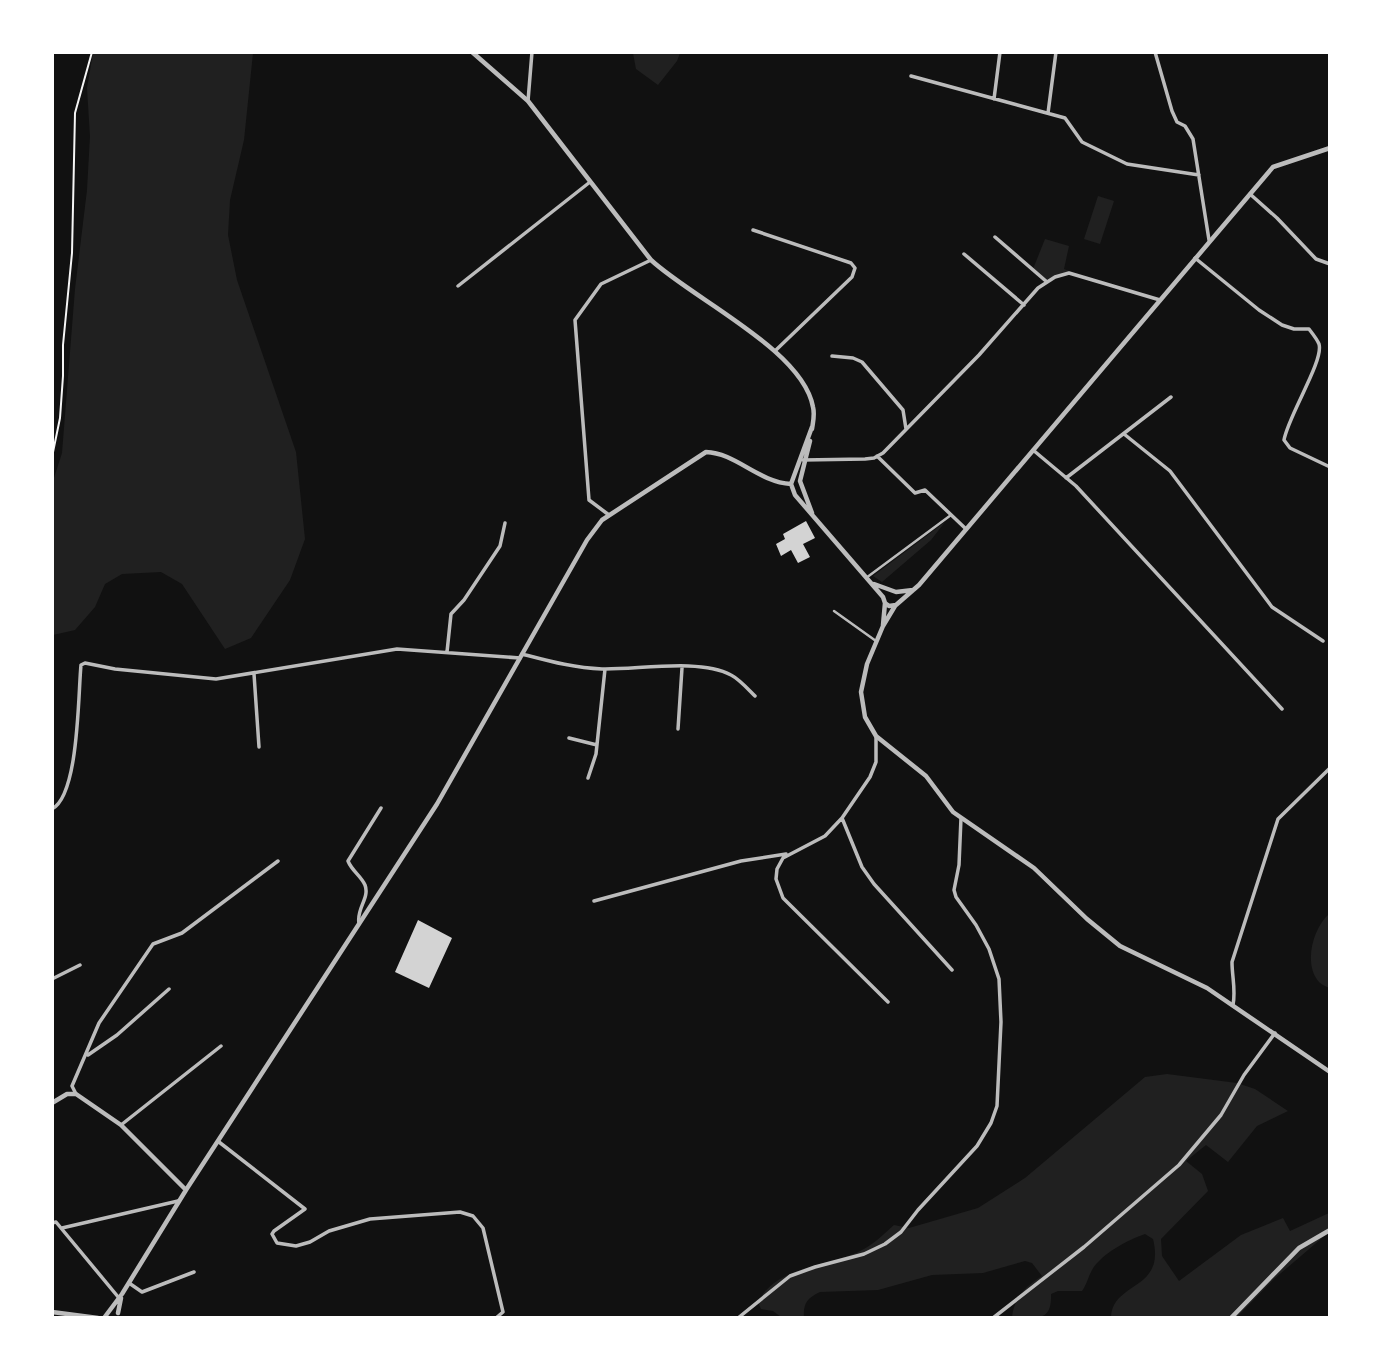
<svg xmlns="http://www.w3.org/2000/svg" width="1382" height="1370" viewBox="0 0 1382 1370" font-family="'Times New Roman',serif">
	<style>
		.green { fill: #202020 }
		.building { fill: #d3d3d3 }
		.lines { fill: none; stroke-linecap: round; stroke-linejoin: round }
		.path { stroke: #f5f5f5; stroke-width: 2 }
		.pedestrian { stroke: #bcbcbc; stroke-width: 2.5 }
		.minor { stroke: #bcbcbc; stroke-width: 3.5 }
		.tertiary { stroke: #bcbcbc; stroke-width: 4.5 }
	</style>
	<rect width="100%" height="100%" fill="#111"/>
	<!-- green -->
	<path class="green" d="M93 53H253L244 140 230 200 228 235 237 280 296 452 305 539 290 580 251 638 225 649 182 584 161 572 122 574 105 584 95 607 75 630 53 635V481L62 453 75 289 87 190 90 136 87 88Z
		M633 53V52L680 53 677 61 658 85 636 69Z
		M1098 196 1114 201 1100 244 1084 239Z
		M1045 239 1069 246 1064 269 1069 271V273L1047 282 1033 269Z
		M945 522 931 540 882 582 873 576Z
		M1329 914V988C1326 986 1322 985 1319 982 1303 964 1313 928 1329 914Z
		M1167 1074 1237 1083 1255 1089 1288 1111 1257 1126 1228 1162 1206 1145 1186 1161 1202 1174 1208 1191 1161 1239 1162 1256 1179 1281 1241 1235 1283 1218 1290 1231 1329 1213V1232L1274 1279 1237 1317H1111C1113 1281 1166 1291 1153 1239L1145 1234C1128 1240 1102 1253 1092 1270 1088 1277 1087 1284 1082 1291H1058L1051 1294C1052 1324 1035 1317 1012 1317 1014 1297 1026 1286 1042 1276L1032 1263 1025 1261 983 1273 932 1275 878 1290 820 1292C807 1298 803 1304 804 1317H781L773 1311 761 1309 758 1302C777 1264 833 1267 864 1249 875 1243 885 1233 894 1225L909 1228 978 1208 1025 1178 1145 1077Z"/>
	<!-- building -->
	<path class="building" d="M806 521 815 538 803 544 810 557 798 563 791 550 781 556 776 544 785 539 783 534Z
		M418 920 452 938 429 988 395 972Z"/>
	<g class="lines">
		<!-- path -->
		<path class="path" d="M52 457 60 418 63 376V345L72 253 75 113 92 52"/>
		<!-- pedestrian -->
		<path class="pedestrian" d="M866 578 951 515
			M834 611 876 641"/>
		<!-- minor -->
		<path class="minor" d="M1155 52 1172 111 1177 122 1185 126 1193 139 1209 240
			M911 76 1065 118 1082 142 1127 164 1199 175
			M994 99 1000 52
			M528 101 532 52
			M1048 113 1056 52
			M1250 194 1277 218 1316 259 1330 264
			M753 230 851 263 855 268 852 277 776 350
			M995 237 1047 282
			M964 254 1024 305
			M1195 258 1259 310 1282 325 1294 329H1309C1312 333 1317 339 1319 344 1324 361 1288 416 1284 440L1290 448 1330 467
			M458 286 590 182
			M832 356 853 358 862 362 903 410 906 429
			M1124 434 1170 471 1272 607 1323 641
			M1033 450 1076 486 1282 709
			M877 456 915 493 925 490 966 529
			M803 460 865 459 874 458 883 453 979 355 1038 288 1055 277 1069 273 1160 300
			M1066 478 1171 397
			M609 515 589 500 575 320 601 284 651 260
			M447 652 451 614 464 600 500 546 505 523
			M522 654C549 661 574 668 602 669 637 670 699 658 731 675 739 679 748 689 755 696
			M254 674 259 747
			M678 729 682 668
			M876 736V762L870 777 842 818 825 836 783 858 777 869 776 879 783 898 888 1002
			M569 738 597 745
			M588 778 596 754 605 669
			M52 809C79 795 78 695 81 665L85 663 115 669 216 679 397 649 520 658
			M842 818 862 867 874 884 952 970
			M594 901 741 861 786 854
			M359 923C356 909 370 898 365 885 361 876 352 871 348 861L381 808
			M52 979 80 965
			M1233 1005C1236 990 1232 977 1232 962L1278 819 1330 768
			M88 1055 117 1035 169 989
			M76 1094 72 1086 99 1023 153 944 182 933 278 861
			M121 1125 221 1046
			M219 1142 305 1209 274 1231 272 1234 277 1243 296 1246 310 1242 329 1231 370 1219 460 1212 473 1216 483 1228 503 1312 496 1318
			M52 1223 56 1222 119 1298
			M62 1228 178 1201
			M129 1283 142 1292 194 1272
			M738 1318 790 1276 815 1267 864 1254 885 1244 901 1232 918 1210 977 1146 991 1123 997 1106 1001 1022 999 979 989 949 976 925 956 897 954 890 959 865 961 818
			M993 1318 1084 1247 1179 1165 1221 1115 1244 1075 1275 1033"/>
		<!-- tertiary -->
		<path class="tertiary" d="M472 52 528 101 651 260C693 299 803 350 813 407 815 415 813 422 812 429
			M812 427 791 484 795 495 883 597 885 603 889 606 896 605 919 585 1273 167 1330 148
			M810 441 800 481 812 513
			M874 584 896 592 913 590
			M895 606 883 626 867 664 861 692 865 717 876 736 926 776 953 812 1034 868 1087 919 1120 946 1207 988 1330 1072
			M883 625 885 603
			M52 1103 67 1094H76L121 1125 186 1190
			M52 1312 98 1318
			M118 1313 121 1298
			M104 1318 122 1294 186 1190 437 804 587 540 602 520 706 452C736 453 758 482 791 484
			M1231 1318 1299 1248 1330 1230"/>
	</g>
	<!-- border -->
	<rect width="1382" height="1370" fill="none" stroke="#ffffff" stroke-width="108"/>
</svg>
